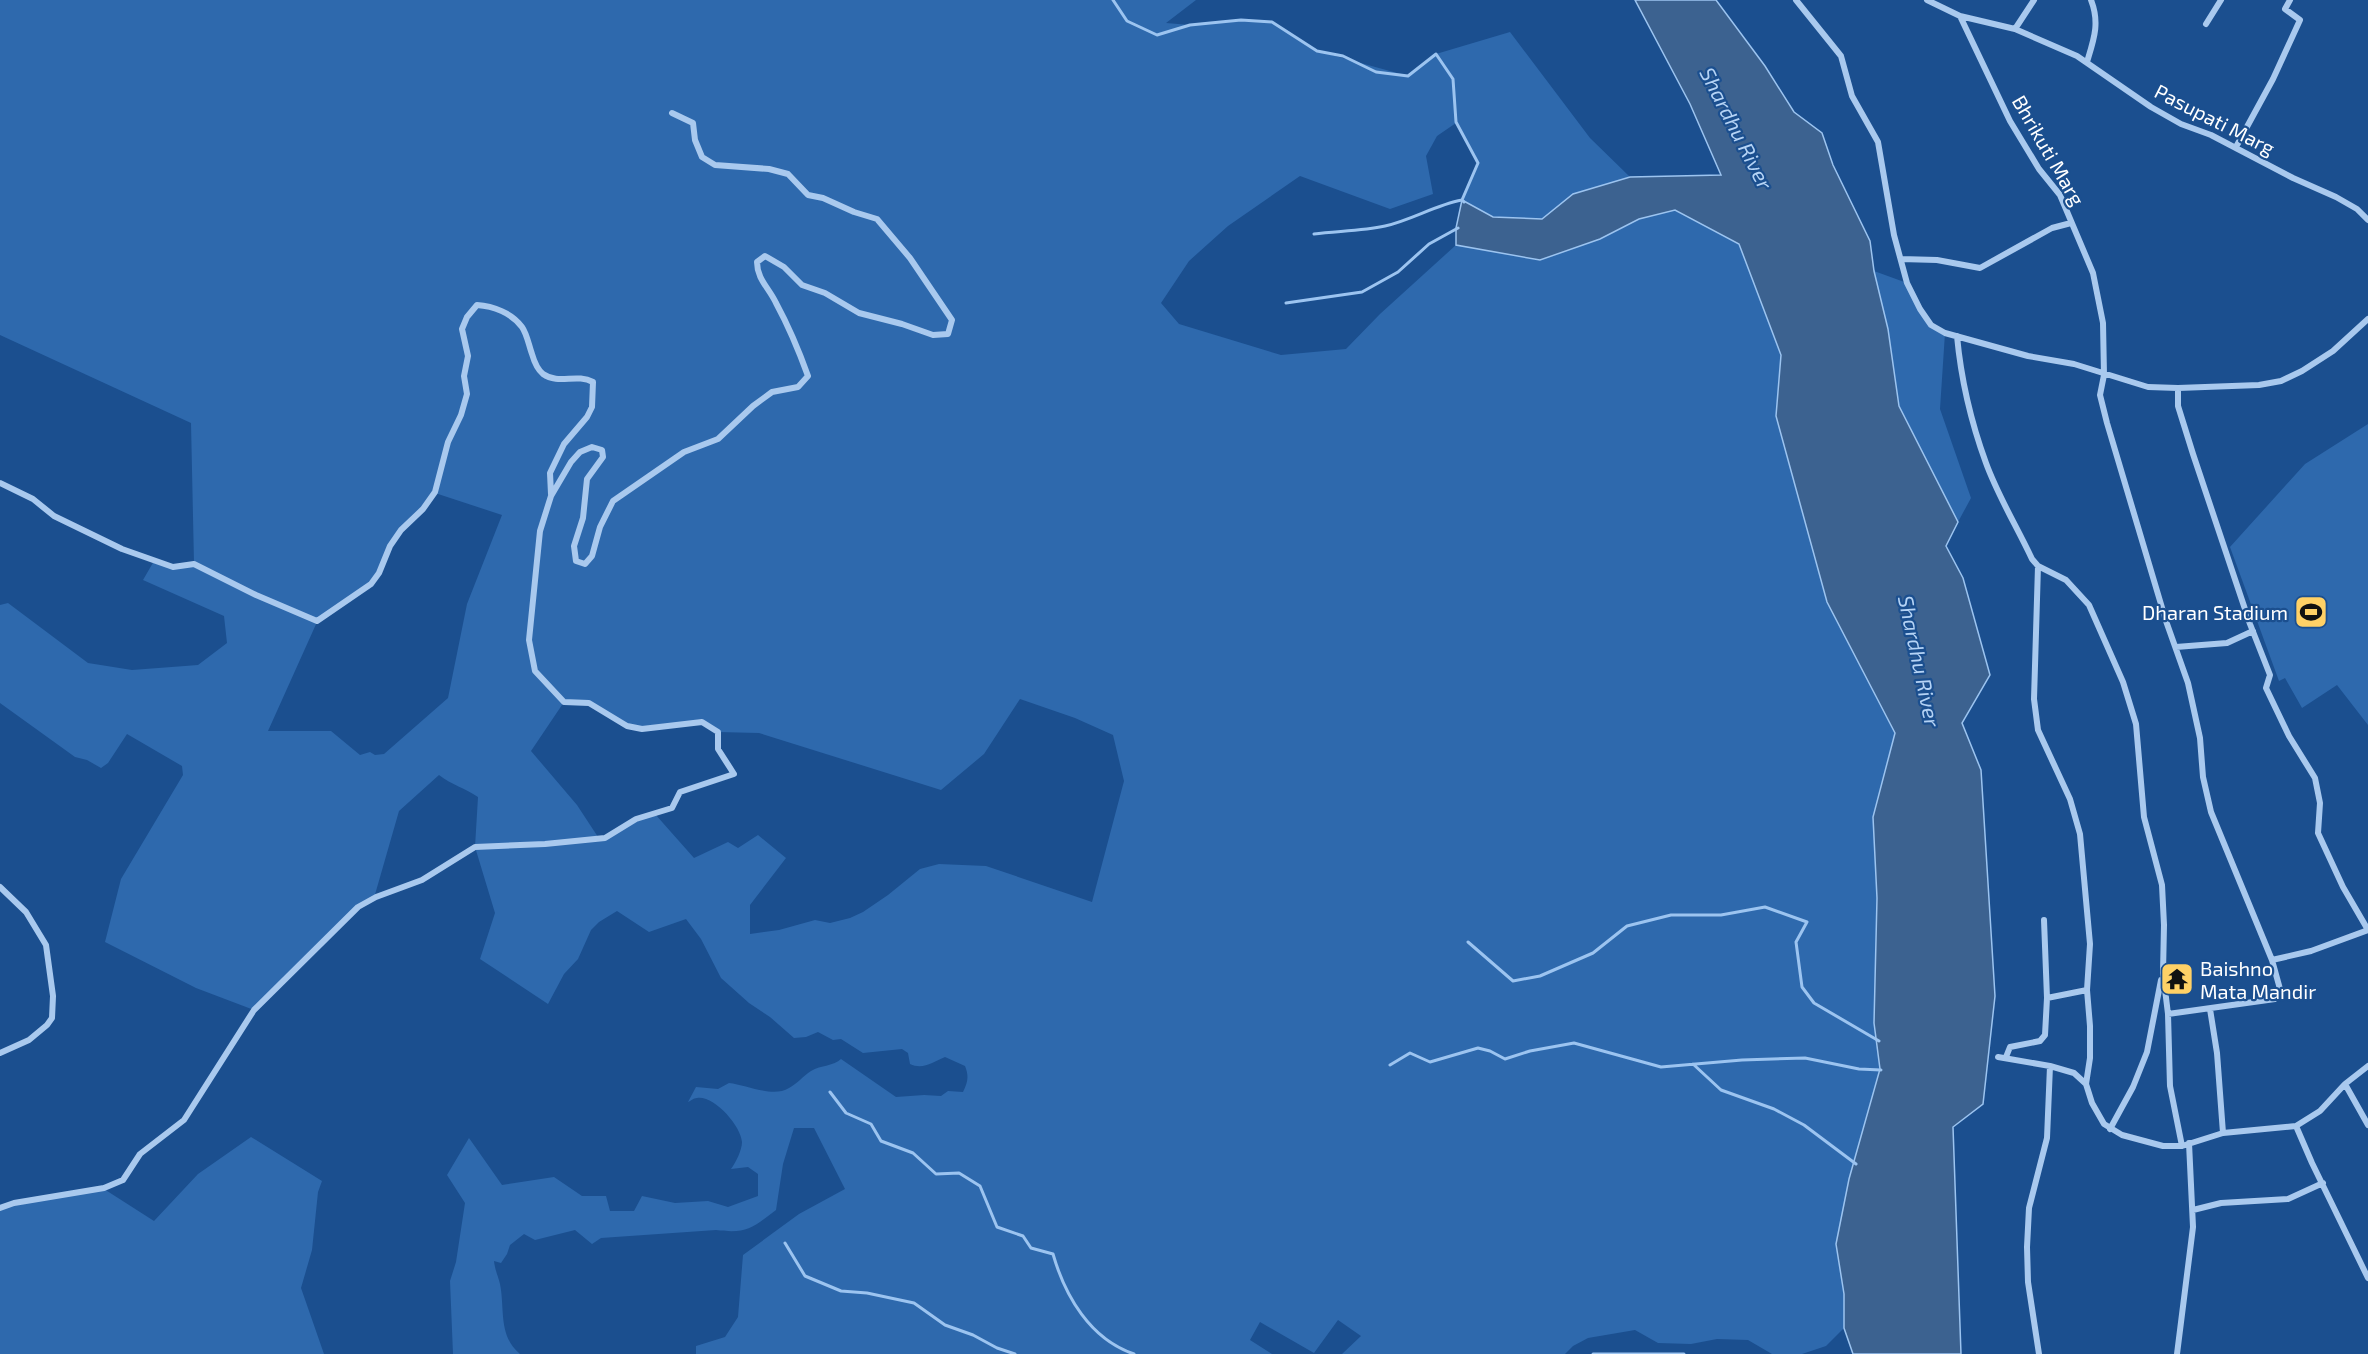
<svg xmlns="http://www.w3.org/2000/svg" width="2368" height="1354" viewBox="0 0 2368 1354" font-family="'Exo 2',sans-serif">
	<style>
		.green { fill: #2e69ad; fill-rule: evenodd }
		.water { fill: #3c6290; stroke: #9cc4f0; stroke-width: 1.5 }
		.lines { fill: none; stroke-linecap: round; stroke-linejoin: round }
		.stream { stroke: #9cc4f0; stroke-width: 3 }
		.street { stroke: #a9c9ee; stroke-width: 6 }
		.labels { text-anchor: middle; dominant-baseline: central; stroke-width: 4.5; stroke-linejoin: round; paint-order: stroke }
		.street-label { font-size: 20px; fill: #fff; stroke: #1b4f8f }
		.poi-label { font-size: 20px; fill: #fff; stroke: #1b4f8f; text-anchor: end }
		.water-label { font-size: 21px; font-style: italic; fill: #b5d3f5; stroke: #1b4f8f }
	</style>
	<rect width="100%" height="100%" fill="#1b4f8f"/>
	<!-- green -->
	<path class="green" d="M0 0H1196L1166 23 1190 25 1241 20 1272 22 1317 51 1408 76 1436 54 1510 32 1590 138 1630 177 1573 194 1542 219 1493 217 1462 200 1478 163 1456 123 1437 136 1426 156 1433 194 1390 209 1300 176 1228 226 1189 261 1161 303 1179 324 1281 355 1346 349 1380 314 1456 245 1540 260 1600 239 1639 219 1675 210 1739 244 1781 355 1776 416 1827 602 1895 733 1873 817 1877 898 1874 1023 1880 1069 1849 1179 1836 1244 1844 1294V1328L1826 1346 1802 1354H1772L1748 1340 1717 1339 1691 1344 1658 1343 1635 1330 1588 1338 1573 1346 1565 1354H1342L1361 1336 1338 1320 1314 1353 1260 1322 1250 1340 1272 1354H696V1346L725 1337 738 1317 743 1255 799 1214 845 1189 814 1128H794L783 1164 776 1210C752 1228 747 1234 716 1230L601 1238 592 1244 575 1230 535 1240 524 1234 510 1245 507 1254 501 1263 494 1261C495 1270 498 1276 500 1284 505 1309 498 1336 520 1354H453L450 1281 456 1262 465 1203 447 1175 469 1138 502 1185 554 1177 582 1196H606L610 1211H634L642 1196 675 1203 708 1201 728 1207 758 1196V1174L748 1167 731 1169C736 1162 742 1150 742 1142 741 1126 714 1095 697 1098 693 1098 691 1101 688 1102L696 1087 718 1089 729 1083C747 1085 773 1098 789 1088 797 1084 803 1076 811 1071 821 1065 834 1066 841 1059L896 1097 924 1095 941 1096 948 1091 963 1092C968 1082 969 1076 965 1066L945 1057C933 1062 923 1070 910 1064L908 1053 902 1049 863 1053 841 1039 833 1040 818 1032 806 1037 794 1038 770 1017 749 1003 721 978 701 939 686 919 649 932 617 911 599 922 591 930 578 959 564 974 548 1004 480 959 495 913 475 847 478 797C465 788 452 785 439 775L399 811 374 898 358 908 254 1010 196 988 105 942 121 879 183 775 182 766 127 734 108 763 101 768 87 760 75 757 0 703V605L8 603 88 663 132 670 198 665 227 643 224 616 143 580 154 561 173 567 194 563 191 423 0 335ZM435 493 502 515 467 604 448 698 384 754 375 755 370 752 360 755 331 731H268L317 622 371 584 401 530ZM1020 699 1075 718 1113 735 1124 781 1092 902 986 866 939 864 920 869 888 895 863 912 850 918 830 923 815 920 779 930 750 934V905L786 858 758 835 738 848 728 842 694 858 655 814 636 819 605 838 598 837 577 805 531 751 564 702 589 703 627 726 642 729 702 722 718 732 759 733 941 790 984 754Z
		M1874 271 1907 283 1931 325 1945 333 1940 409 1971 498 1958 522 1899 406 1888 329Z
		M2368 424V725L2337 685 2302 708 2285 678 2279 681 2230 547 2305 464Z
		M251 1137 322 1181 318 1192 312 1250 301 1288 324 1354H0V1208L104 1189 154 1221 198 1174Z"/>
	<!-- water -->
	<path class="water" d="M1635 0H1716L1765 66 1794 112 1822 133 1833 165 1870 241 1874 271 1888 329 1899 406 1958 522 1946 546 1963 578 1990 675 1962 723 1981 770 1995 996 1983 1104 1953 1127 1961 1354H1853L1844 1328V1294L1836 1244 1849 1179 1880 1069 1874 1023 1877 898 1873 817 1895 733 1827 602 1776 416 1781 355 1739 244 1675 210 1639 219 1600 239 1540 260 1456 245V228L1462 200 1493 217 1542 219 1573 194 1630 177 1721 175 1690 104Z"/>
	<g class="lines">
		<!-- stream -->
		<path class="stream" d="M1113 0 1127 21 1157 35 1190 25 1241 20 1272 22 1317 51 1343 56 1376 72 1408 76 1436 54 1453 79 1456 122 1478 163 1462 200 1464 202
			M1314 234C1337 231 1362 231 1385 226 1412 220 1435 205 1462 200
			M1286 303 1362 292 1398 272 1429 244 1458 228
			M1468 942 1513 981 1540 976 1593 953 1627 926 1671 915H1721L1765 907 1807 922 1796 942 1802 987 1814 1003 1879 1041
			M1693 1064 1721 1090 1774 1109 1804 1125 1856 1164
			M1390 1065 1410 1053 1430 1062 1478 1048 1490 1051 1505 1059 1530 1051 1574 1043 1661 1067 1742 1060 1805 1058 1859 1069 1881 1070
			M830 1092 846 1113 871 1124 881 1141 913 1153 936 1174 959 1173 980 1186 997 1227 1023 1236 1031 1248 1053 1254C1065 1296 1090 1339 1134 1354
			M785 1243 805 1276 841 1291 867 1293 914 1303 945 1325 973 1335 997 1348 1015 1354
			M1593 1354H1684"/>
		<!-- street -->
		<path class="street" d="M1796 0 1841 56 1852 96 1878 142 1894 235 1907 283 1920 309 1931 325 1945 333 2028 356 2074 364 2148 387 2178 388 2259 385 2281 381 2302 371 2333 351 2368 319
			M1927 0 1960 16 2015 29 2077 56 2151 107 2181 124 2211 135 2293 178 2336 197 2357 209 2368 220
			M1960 16 2010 121 2039 169 2060 195 2093 273 2103 323 2104 375 2100 395 2107 423 2166 621 2188 683 2200 738 2203 777 2211 812 2272 960 2280 989 2275 999 2168 1014
			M2206 24 2221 0
			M2015 29 2034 0
			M2087 62C2094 39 2100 23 2091 0
			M2236 147 2273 79 2300 20 2285 9 2290 0
			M1901 259 1937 260 1980 268 2052 228 2071 223
			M1957 336C1961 379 1971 422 1986 463 1998 496 2017 527 2032 559L2038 566 2066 580 2089 605 2123 682 2136 724 2144 817 2162 885 2164 925 2163 973 2168 1014 2170 1086 2182 1146
			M2178 388V406L2193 454 2250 624 2270 675 2266 688 2289 736 2315 778 2320 803 2318 833 2343 887 2368 930
			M0 483 33 499 54 516 122 549 173 567 194 564 256 595 317 621 371 584 379 573 390 546 401 530 423 509 435 492 448 442 461 415 467 394 464 376 468 356 462 329 467 317 477 305C493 306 512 313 522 327 527 334 529 346 532 354 534 361 537 369 543 374 559 385 576 373 593 382L592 407 587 417 564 444 550 473 551 494
			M2038 566 2034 699 2038 730 2070 799 2080 834 2090 944 2087 990 2090 1026V1058L2086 1084 2092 1103 2104 1124 2122 1135 2163 1146H2182L2223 1133 2296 1126 2320 1111 2345 1084 2368 1066
			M2176 647 2227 643 2253 631
			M0 887 26 912 46 945 53 996 52 1018 47 1025 29 1040 0 1053
			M2044 920 2047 998
			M2272 960 2311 951 2368 930
			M2210 1009 2217 1053 2223 1133
			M1998 1057 2050 1066 2074 1073 2086 1084
			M2006 1057 2010 1047 2040 1041 2045 1035 2047 998 2087 990
			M2345 1084 2368 1125
			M2296 1126 2312 1163 2368 1278
			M2110 1129 2133 1087 2147 1052 2161 980
			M0 1208 14 1203 104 1188 123 1180 140 1154 184 1120 254 1010 358 907 376 897 422 880 475 847 545 844 605 838 636 819 672 808 680 792 734 774 718 749V732L702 722 642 729 627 726 589 703 564 702 535 671 529 640 540 531 551 496 571 462 580 452 592 447 602 450 603 457 587 479 583 518 574 546 576 561 585 564 592 556 600 527 613 501 684 452 718 439 753 406 772 392 798 387 808 376C799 351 789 327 776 303 769 288 757 279 757 262L765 256 784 267 802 285 825 293 859 313 902 324 933 335 948 334 952 320 910 258 877 219 854 212 823 198 808 195 788 174 769 169 715 165 702 157 695 140 693 123 672 113
			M2193 1210 2221 1203 2288 1199 2323 1183
			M2039 1354 2028 1282 2027 1247 2029 1208 2047 1138 2050 1066
			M2177 1354 2193 1227 2189 1143"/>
	</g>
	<!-- icons -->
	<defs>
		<g id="stadium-square" transform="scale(1.725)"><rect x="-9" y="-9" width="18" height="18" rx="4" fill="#ffd166" stroke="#1b4f8f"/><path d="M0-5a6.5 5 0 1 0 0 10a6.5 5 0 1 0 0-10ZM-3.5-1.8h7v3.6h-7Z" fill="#111"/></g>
		<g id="temple-square" transform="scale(1.725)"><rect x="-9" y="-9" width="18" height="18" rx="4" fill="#ffd166" stroke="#1b4f8f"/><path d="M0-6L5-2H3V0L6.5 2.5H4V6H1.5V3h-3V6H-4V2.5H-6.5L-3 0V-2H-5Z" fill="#111"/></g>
	</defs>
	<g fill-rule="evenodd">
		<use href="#stadium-square" x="2311" y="612"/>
		<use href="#temple-square" x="2177" y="979"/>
	</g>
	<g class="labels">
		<!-- street labels -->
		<g class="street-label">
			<text transform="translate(2215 119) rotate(27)">Pasupati Marg</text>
			<text transform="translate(2049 150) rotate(60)">Bhrikuti Marg</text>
		</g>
		<!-- poi labels -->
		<g class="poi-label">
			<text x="2288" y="612">Dharan Stadium</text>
			<text x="2200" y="968" text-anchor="start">Baishno<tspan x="2200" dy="23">Mata Mandir</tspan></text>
		</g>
		<!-- water labels -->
		<g class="water-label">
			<text transform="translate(1737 128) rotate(63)">Shardhu River</text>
			<text transform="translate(1920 661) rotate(78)">Shardhu River</text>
		</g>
	</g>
</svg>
